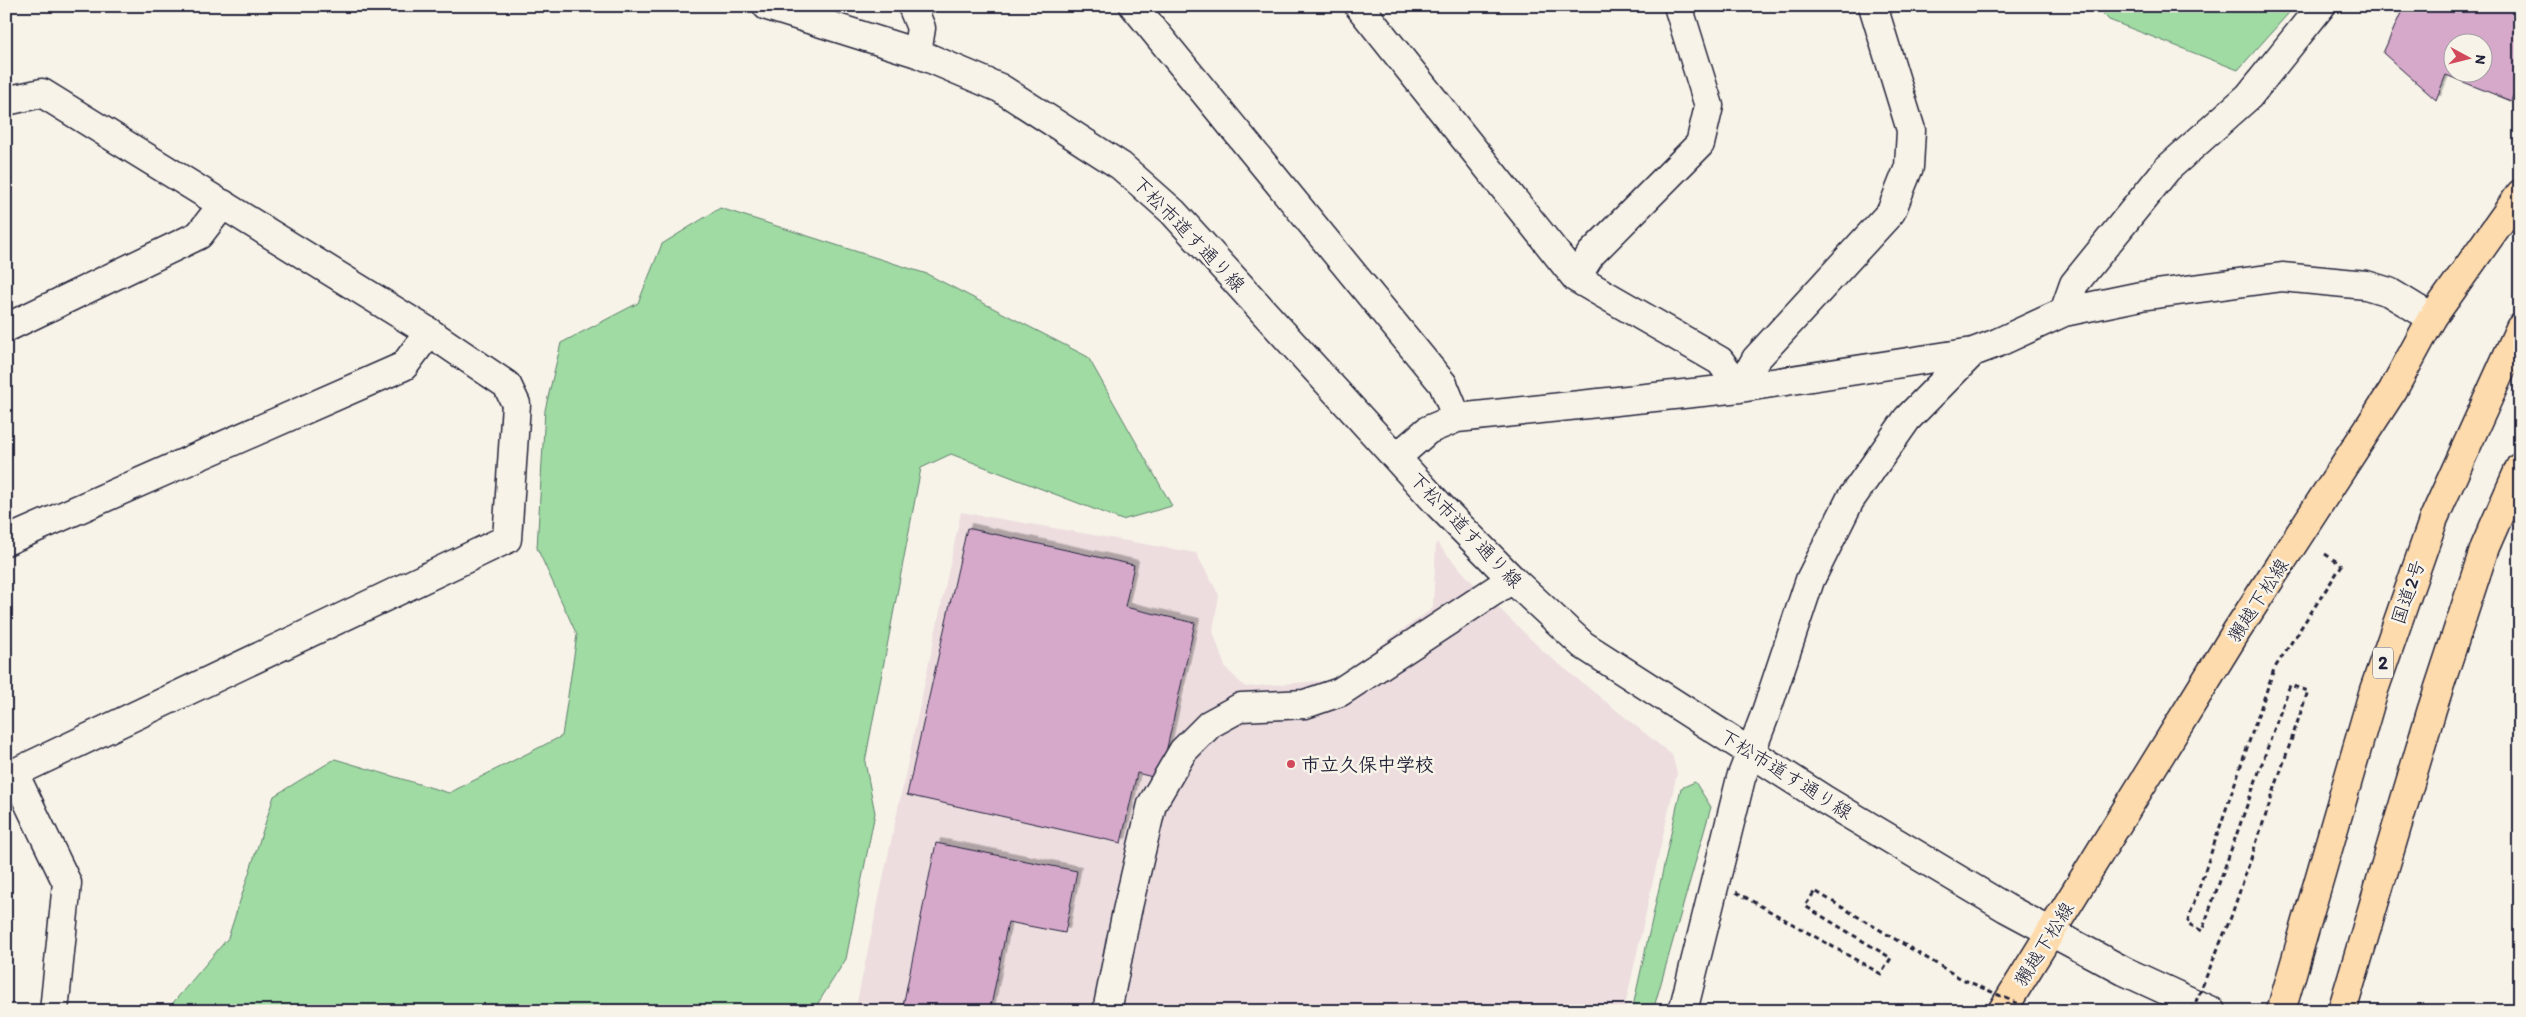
<svg xmlns="http://www.w3.org/2000/svg" width="2526" height="1017" viewBox="0 0 2526 1017" font-family="Itim,'Klee One',sans-serif">
	<style>
		.built { fill: #eddddf }
		.green { fill: #9fdba2; stroke: #607e6e }
		.building { fill: #d6a9cb; stroke: #22223b; fill-rule: evenodd; filter: url(#shadow) }
		.lines { fill: none; stroke-linecap: round; stroke-linejoin: round }
		.minor-casing { stroke: #22223b; stroke-width: 31 }
		.major-casing { stroke: #22223b; stroke-width: 31 }
		.highway-casing { stroke: #22223b; stroke-width: 31 }
		.path { stroke: #22223b; stroke-width: 3; stroke-dasharray: 5 4; stroke-linecap: butt }
		.minor { stroke: #f7f3e8; stroke-width: 28 }
		.major { stroke: #fedbac; stroke-width: 28 }
		.highway { stroke: #fedbac; stroke-width: 28 }
		.path-bridge { stroke: #22223b; stroke-width: 3; stroke-dasharray: 5 4; stroke-linecap: butt }
		.poi-dot { fill: #d1495b; stroke: #f7f3e8; stroke-width: 2 }
		.labels { text-anchor: middle; dominant-baseline: central; stroke-width: 5; stroke-linejoin: round; paint-order: stroke }
		.shield { fill: #f7f3e8; stroke: #62616f; stroke-width: 1 }
		.shield-label { font-size: 18px; font-weight: bold; fill: #22223b }
		.street-label { font-size: 19px; fill: #22223b; stroke: #f7f3e8 }
		.poi-label { font-size: 19px; font-weight: bold; fill: #22223b; stroke: #f7f3e8; text-anchor: start }
	</style>
	<defs>
		<filter id="shadow"><feDropShadow dx="4.5" dy="-4.5" stdDeviation="0" flood-color="#0004"/></filter>
	</defs>
	<rect width="100%" height="100%" fill="#f7f3e8"/>
	<filter id="ink" filterUnits="userSpaceOnUse"><feTurbulence type="fractalNoise" baseFrequency=".02" numOctaves="2"/><feDisplacementMap in="SourceGraphic" scale="10" xChannelSelector="R" yChannelSelector="G"/><feConvolveMatrix kernelMatrix="1 2 1 2 8 2 1 2 1" color-interpolation-filters="sRGB"/></filter>
	<g filter="url(#ink)">
		<!-- built -->
		<path class="built" d="M961 512 1196 553 1219 595 1213 631 1225 667 1245 687 1332 680 1433 608 1436 542 1469 579 1544 652 1672 755 1677 773 1624 1011H855Z"/>
		<!-- green -->
		<path class="green" d="M2095 6H2295L2238 70 2109 20Z
			M2359 6H2389L2386 14Z
			M720 208 927 274 1088 357 1172 506 1122 520 951 454 921 468 865 762 875 813 846 959 813 1011H166L228 938 274 796 335 759 449 793 562 736 577 635 537 548 545 410 561 343 638 303 662 244Z
			M1695 782 1711 807 1653 1011H1632L1681 788Z"/>
		<!-- building -->
		<path class="building" d="M2404 6H2520V90L2516 88 2511 101 2446 75 2436 100 2383 53ZM2454 42H2484V72H2454Z
			M967 528 1134 565 1125 607 1195 623 1160 779 1137 773 1121 843 907 795Z
			M936 843 1077 871 1065 933 1008 922 990 1011H902Z"/>
		<g class="lines">
			<!-- minor casing -->
			<g class="minor-casing">
				<path id="minor" d="M767 6 917 53 1000 88 1121 166 1173 212 1439 505 1512 579 1583 645 1825 800 2006 908 2124 971 2211 1011
					M912 6 921 28 917 53
					M1134 6 1443 384 1457 418
					M1359 6 1576 278 1720 361 1740 388 1756 359 1891 212 1909 167 1911 130 1873 6
					M6 101 42 93 429 332 507 385 516 404 507 539 6 777
					M1576 278 1591 254 1700 144 1709 106 1678 6
					M2064 312 2074 284 2167 169 2249 96 2321 6
					M6 328 199 235 223 204
					M1397 457 1428 430 1457 418 1740 388 1973 352 1997 343 2064 312 2141 296 2282 277 2366 285 2389 292 2432 318
					M6 541 404 366 429 332
					M14 773 67 883 54 1011
					M1107 1011 1127 911 1152 804 1183 751 1210 724 1241 707 1305 704 1340 692 1512 579
					M1683 1011 1741 778 1765 715 1810 580 1850 500 1907 419 1973 352"/>
			</g>
			<!-- major casing -->
			<g class="major-casing">
				<path id="major" d="M2002 1011 2236 632 2393 390 2432 318 2520 194"/>
			</g>
			<!-- highway casing -->
			<g class="highway-casing">
				<path id="highway" d="M2281 1011 2374 690 2434 518 2520 328
					M2342 1011 2432 709 2485 547 2520 467"/>
			</g>
			<!-- path -->
			<path class="path" d="M2325 554 2342 565"/>
			<!-- minor -->
			<use href="#minor" class="minor"/>
			<!-- major -->
			<use href="#major" class="major"/>
			<!-- highway -->
			<use href="#highway" class="highway"/>
			<!-- path-bridge -->
			<path class="path-bridge" d="M1736 892 1881 974 1891 958 1805 906 1815 891 1960 978 2035 1011
				M2192 1011 2231 917 2308 691 2290 685 2202 931 2187 923 2274 669 2342 565"/>
		</g>
	</g>
	<!-- markers -->
	<circle class="poi-dot" cx="1291" cy="764" r="5"/>
	<g class="labels">
		<!-- shield labels -->
		<rect class="shield" x="2373" y="647.5" width="20" height="31" rx="4"/>
		<g class="shield-label">
			<text x="2383" y="663">2</text>
		</g>
		<!-- street labels -->
		<g class="street-label">
			<text transform="translate(1189 234) rotate(46)">下松市道す通り線</text>
			<text transform="translate(1466 530) rotate(46)">下松市道す通り線</text>
			<text transform="translate(2408 592) rotate(-71)">国道2号</text>
			<text transform="translate(2258 600) rotate(-57)">獺越下松線</text>
			<text transform="translate(1786 774) rotate(32)">下松市道す通り線</text>
			<text transform="translate(2044 944) rotate(-58)">獺越下松線</text>
		</g>
		<!-- poi labels -->
		<g class="poi-label">
			<text x="1301" y="764">市立久保中学校</text>
		</g>
	</g>
	<!-- margin -->
	<rect width="2526" height="1017" fill="none" stroke="#f7f3e8" stroke-width="25"/>
	<rect x="12" y="12" width="2501" height="992" fill="none" stroke="#22223b" stroke-width="2" filter="url(#ink)"/>
	<!-- north arrow -->
	<g transform="translate(2468 58) rotate(97)"><circle r="24" fill="#f7f3e8" stroke="#a29fa3"/>
	<path d="M0-4L9 19L0 12L-9 19Z" fill="#d1495b"/>
	<text y="-8" font-size="14" font-weight="bold" text-anchor="middle" fill="#22223b">N</text>
	</g>
</svg>
